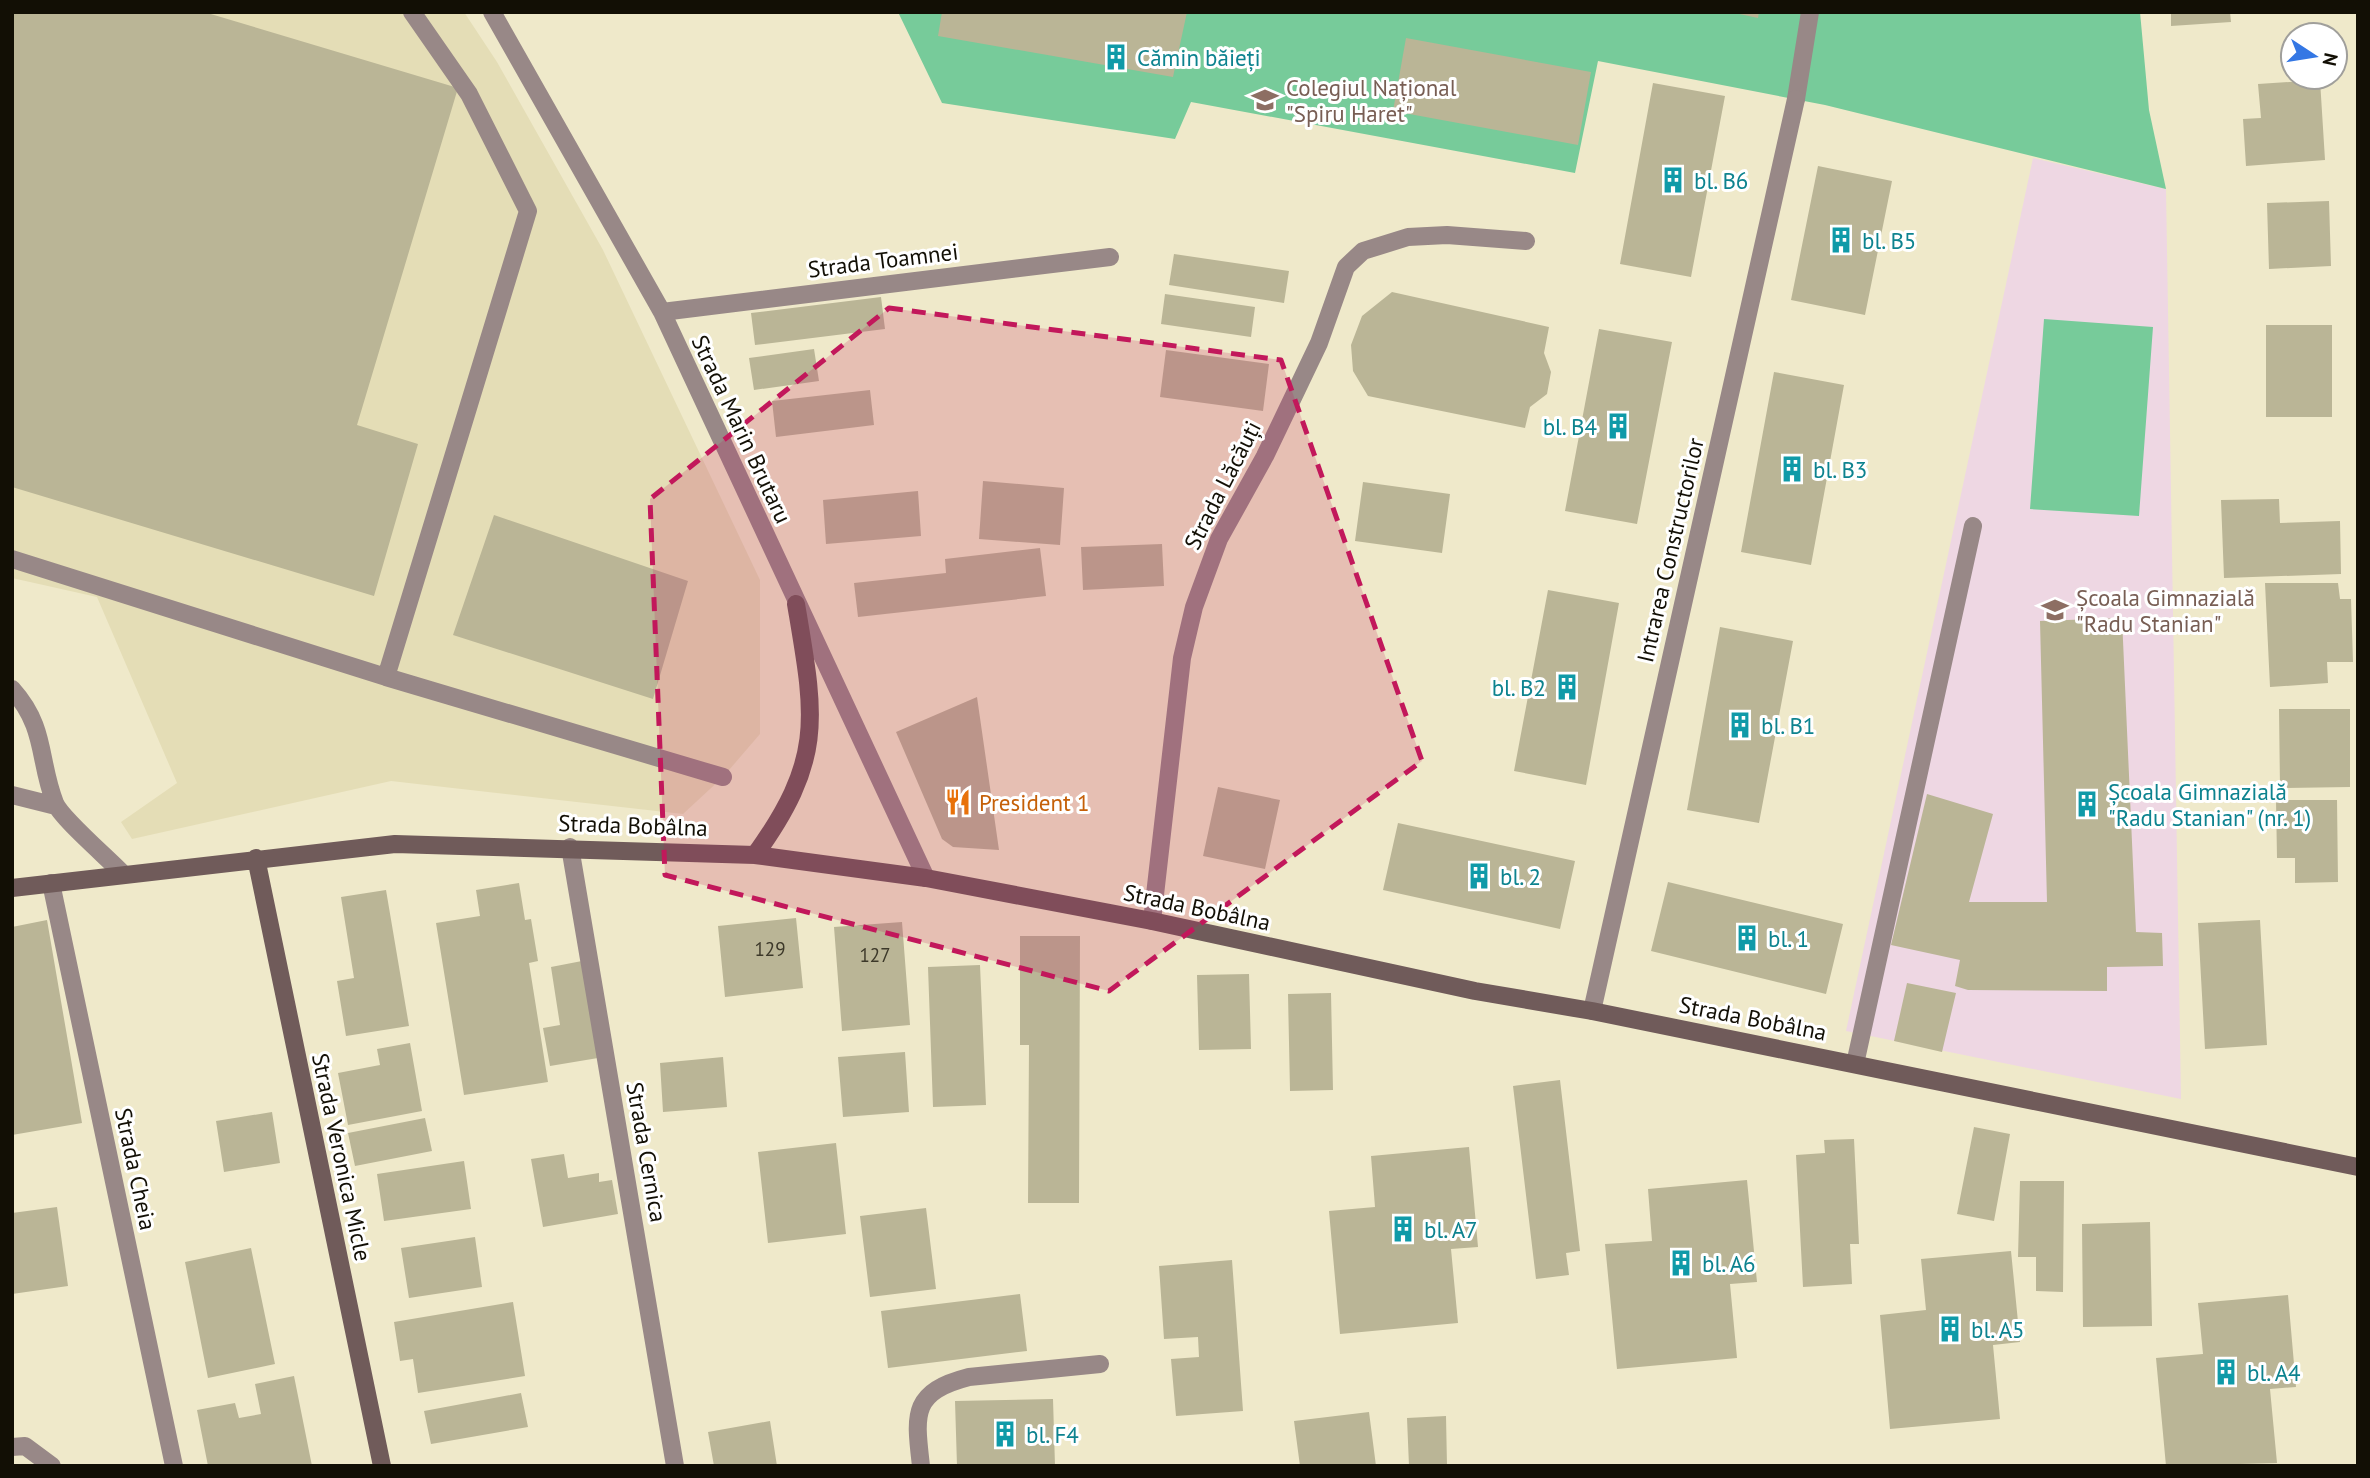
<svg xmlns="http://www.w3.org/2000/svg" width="2370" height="1478" viewBox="0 0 2370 1478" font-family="'PT Sans',sans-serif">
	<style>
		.built { fill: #e4ddb6 }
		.education { fill: #eed7e3 }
		.green { fill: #77cb9a }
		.building { fill: #bab596 }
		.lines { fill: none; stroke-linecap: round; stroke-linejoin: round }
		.lane { stroke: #988887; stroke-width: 18 }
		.street { stroke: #988887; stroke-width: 18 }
		.secondary { stroke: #705b5a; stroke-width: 18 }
		.marked { fill: #c2185b; fill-opacity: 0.2; stroke: #c2185b; stroke-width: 5; stroke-dasharray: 14 9; stroke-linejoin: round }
		.labels { text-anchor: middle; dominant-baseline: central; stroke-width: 6; stroke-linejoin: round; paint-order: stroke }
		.number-label { font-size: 19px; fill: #3c3829 }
		.culture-label { font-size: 23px; fill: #0d838f; stroke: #fff; text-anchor: start }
		.education-label { font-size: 23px; fill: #785e54; stroke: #fff; text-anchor: start }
		.street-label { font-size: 23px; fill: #120f05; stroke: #fff }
		.food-label { font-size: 23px; fill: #c56008; stroke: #fff; text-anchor: start }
	</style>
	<rect width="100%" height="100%" fill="#efe9ca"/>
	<!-- built -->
	<path class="built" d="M12 12H464L497 62 603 250 760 580V734L723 777 683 814 391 781 132 839 121 822 177 783 97 597 12 578Z"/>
	<!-- education -->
	<path class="education" d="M2033 158 2166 189 2181 1099 1846 1031Z"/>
	<!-- green -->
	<path class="green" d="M898 12H2140L2149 110 2166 189 1825 105 1598 61 1575 173 1191 102 1175 139 942 103Z
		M2044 319 2153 327 2139 516 2030 509Z"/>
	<!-- building -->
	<path class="building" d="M12 12H204L458 88 357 425 418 444 374 596 12 487Z
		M942 12H1187L1173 77 938 36Z
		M1730 12H1759L1758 18Z
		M2171 12H2230L2231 22 2171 26Z
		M1406 38 1591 72 1578 145 1393 111Z
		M2320 80 2325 160 2246 166 2243 119 2261 118 2258 84Z
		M1653 83 1725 96 1691 277 1620 264Z
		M1818 166 1892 181 1865 315 1791 300Z
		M2329 201 2331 266 2269 269 2267 203Z
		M1174 254 1289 271 1284 303 1169 285Z
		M1392 292 1549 327 1544 353 1551 372 1547 394 1530 407 1525 428 1368 396 1353 371 1351 345 1362 316Z
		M1165 294 1255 307 1251 337 1161 324Z
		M881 297 885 329 755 345 751 313Z
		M2266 325H2332V417H2266Z
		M1599 329 1672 342 1637 524 1565 511Z
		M814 349 819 381 754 390 749 358Z
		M1166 350 1269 364 1263 411 1160 397Z
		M1774 372 1844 385 1811 565 1741 552Z
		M870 390 874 425 776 437 772 401Z
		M983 481 1064 488 1060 545 979 539Z
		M1363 482 1450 494 1442 553 1355 541Z
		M918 491 921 536 826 544 823 500Z
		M2279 499 2280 523 2340 521 2341 574 2224 578 2221 500Z
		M494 515 688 581 653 699 453 635Z
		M1162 544 1164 586 1083 590 1081 547Z
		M1040 548 1046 596 858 617 854 583 946 573 945 559Z
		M2265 583H2338L2340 599H2351L2353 662H2327L2328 683 2270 687Z
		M1548 590 1619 603 1586 785 1514 771Z
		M2122 618 2136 932 2162 933 2163 966 2107 967V991L1968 990 1955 986 1960 960 1891 945 1927 794 1993 814 1969 902H2047L2040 621Z
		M1720 627 1793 641 1759 823 1687 810Z
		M977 697 999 850 953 847 942 839 896 732Z
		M2279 709H2350V787L2280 788Z
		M1218 787 1280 800 1265 869 1203 856Z
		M2276 800H2337L2338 882 2295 883V858H2277Z
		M1398 823 1575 861 1560 929 1383 890Z
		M1668 882 1843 924 1826 994 1651 951Z
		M519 883 525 920 531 919 538 961 529 963 548 1082 464 1095 436 923 480 916 476 890Z
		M386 890 409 1026 346 1036 337 981 354 978 341 897Z
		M796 918 803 988 725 997 718 926Z
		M47 920 82 1123 12 1135V927Z
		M2260 920 2267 1045 2205 1049 2198 923Z
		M902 922 910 1025 842 1031 834 927Z
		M1020 936H1080L1079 1203H1028L1029 1045H1020Z
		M582 961 598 1058 550 1066 543 1028 560 1025 551 967Z
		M980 965 986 1105 933 1107 928 967Z
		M1249 974 1251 1049 1199 1050 1197 975Z
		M1907 983 1956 993 1942 1052 1894 1041Z
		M1331 993 1333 1090 1290 1091 1288 994Z
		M410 1043 422 1111 348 1125 338 1073 380 1065 377 1049Z
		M905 1052 909 1112 843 1117 838 1057Z
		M723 1057 727 1107 663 1112 660 1063Z
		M1560 1080 1580 1251 1566 1253 1569 1275 1536 1279 1513 1086Z
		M272 1112 280 1163 224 1172 216 1121Z
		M425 1118 432 1151 355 1166 348 1133Z
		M1974 1127 2010 1134 1994 1221 1957 1214Z
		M1854 1139 1859 1244H1850L1852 1284 1803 1287 1796 1155 1825 1153 1824 1140Z
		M836 1143 846 1234 768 1243 758 1152Z
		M1469 1147 1478 1247 1451 1249 1458 1323 1340 1334 1329 1211 1375 1207 1371 1156Z
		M564 1154 568 1178 599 1173V1182L612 1180 618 1214 543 1227 531 1159Z
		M464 1161 471 1209 384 1221 377 1174Z
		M1747 1180 1757 1282 1730 1284 1737 1358 1617 1369 1605 1244 1652 1241 1648 1189Z
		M2020 1181H2064L2063 1292 2036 1291V1257H2018Z
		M57 1207 68 1286 12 1294V1213Z
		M926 1208 936 1289 870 1297 860 1216Z
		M2150 1222 2152 1326 2083 1327 2082 1224Z
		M475 1237 482 1287 409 1298 401 1248Z
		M251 1248 275 1364 208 1378 185 1262Z
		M2011 1251 2020 1342 1993 1345 2000 1419 1890 1429 1880 1315 1926 1310 1921 1259Z
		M1232 1260 1243 1411 1176 1416 1171 1359 1199 1357 1198 1337 1164 1339 1159 1266Z
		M1020 1294 1027 1351 888 1368 881 1311Z
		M2288 1295 2296 1387 2270 1389 2277 1463 2166 1466 2156 1358 2203 1354 2198 1303Z
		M513 1302 525 1376 418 1393 413 1359 400 1361 394 1322Z
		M294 1376 312 1466H208L197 1410 235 1403 239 1418 261 1414 255 1384Z
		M521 1393 528 1427 431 1444 424 1411Z
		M1053 1399 1055 1466H957L955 1401Z
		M1369 1412 1376 1466H1300L1294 1421Z
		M1446 1416 1447 1466H1409L1407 1418Z
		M770 1421 777 1466H714L708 1432Z"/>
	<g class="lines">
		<!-- lane -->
		<path class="lane" d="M1796 99 1810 12
			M12 559 386 677 528 211 469 94 412 12
			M386 677 723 777
			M12 689C47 728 38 760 55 803 61 818 109 859 123 874
			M12 795 56 806
			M1855 1064 1973 526
			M12 1447 25 1446 52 1466"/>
		<!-- street -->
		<path class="street" d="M492 12 662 312 926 878
			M662 312 1110 257
			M570 847 675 1466
			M51 883 174 1466
			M1152 921 1182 658 1194 607 1219 539 1265 456 1319 343 1346 267 1363 251 1408 237 1447 235 1526 241
			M1592 1011 1796 99
			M921 1466C915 1414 911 1392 969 1377L1100 1364"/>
		<!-- secondary -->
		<path class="secondary" d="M755 855C825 758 815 717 796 604
			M256 858 382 1466
			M12 888 395 844 755 855 926 878 1152 921 1475 991 1592 1011 2358 1167"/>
	</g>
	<!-- marked area -->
	<path class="marked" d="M889 308 1281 360 1422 761 1109 991 665 875 650 499Z"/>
	<!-- icons -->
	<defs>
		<g id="building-bare" transform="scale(2.1)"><path d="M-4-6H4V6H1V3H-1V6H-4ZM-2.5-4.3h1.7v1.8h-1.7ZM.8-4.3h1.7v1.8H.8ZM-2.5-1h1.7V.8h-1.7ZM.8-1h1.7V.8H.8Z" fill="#0f9aa8" stroke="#fff" stroke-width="2.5" paint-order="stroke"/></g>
		<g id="school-bare" transform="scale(2.1)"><path d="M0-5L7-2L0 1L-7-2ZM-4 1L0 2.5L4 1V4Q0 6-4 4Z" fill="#8d6e63" stroke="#fff" stroke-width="2.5" paint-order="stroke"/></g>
		<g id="restaurant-bare" transform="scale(2.1)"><path d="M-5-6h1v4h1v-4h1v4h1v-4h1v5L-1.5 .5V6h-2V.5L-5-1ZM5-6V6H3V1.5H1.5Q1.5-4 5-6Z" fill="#e8710a" stroke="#fff" stroke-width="2.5" paint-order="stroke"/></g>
	</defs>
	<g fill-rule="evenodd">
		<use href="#building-bare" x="1116" y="57"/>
		<use href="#school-bare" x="1265" y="100"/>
		<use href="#building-bare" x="1673" y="180"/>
		<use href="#building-bare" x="1841" y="240"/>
		<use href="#building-bare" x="1618" y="426"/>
		<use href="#building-bare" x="1792" y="469"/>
		<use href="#school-bare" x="2055" y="610"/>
		<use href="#building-bare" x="1567" y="687"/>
		<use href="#building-bare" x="1740" y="725"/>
		<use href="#restaurant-bare" x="958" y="802"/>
		<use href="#building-bare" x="2087" y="804"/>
		<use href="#building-bare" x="1479" y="876"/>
		<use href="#building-bare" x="1747" y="938"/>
		<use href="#building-bare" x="1403" y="1229"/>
		<use href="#building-bare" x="1681" y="1263"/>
		<use href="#building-bare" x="1950" y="1329"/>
		<use href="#building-bare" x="2226" y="1372"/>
		<use href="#building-bare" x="1005" y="1434"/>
	</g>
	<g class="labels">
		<!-- number labels -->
		<g class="number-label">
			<text x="770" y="949">129</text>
			<text x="875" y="955">127</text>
		</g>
		<!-- culture labels -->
		<g class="culture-label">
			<text x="1137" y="57">Cămin băieți</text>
			<text x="1694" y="180">bl. B6</text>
			<text x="1862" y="240">bl. B5</text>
			<text x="1597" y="426" text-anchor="end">bl. B4</text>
			<text x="1813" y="469">bl. B3</text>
			<text x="1546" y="687" text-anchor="end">bl. B2</text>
			<text x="1761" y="725">bl. B1</text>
			<text x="2108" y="791">Școala Gimnazială<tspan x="2108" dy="26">"Radu Stanian" (nr. 1)</tspan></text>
			<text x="1500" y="876">bl. 2</text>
			<text x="1768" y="938">bl. 1</text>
			<text x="1424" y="1229">bl. A7</text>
			<text x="1702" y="1263">bl. A6</text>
			<text x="1971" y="1329">bl. A5</text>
			<text x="2247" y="1372">bl. A4</text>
			<text x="1026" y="1434">bl. F4</text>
		</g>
		<!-- education labels -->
		<g class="education-label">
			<text x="1286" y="87">Colegiul Național<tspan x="1286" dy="26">"Spiru Haret"</tspan></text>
			<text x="2076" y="597">Școala Gimnazială<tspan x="2076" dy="26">"Radu Stanian"</tspan></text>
		</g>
		<!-- street labels -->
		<g class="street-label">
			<text transform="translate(883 260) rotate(-7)">Strada Toamnei</text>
			<text transform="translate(742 429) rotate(65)">Strada Marin Brutaru</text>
			<text transform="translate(1222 485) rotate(-63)">Strada Lăcăuți</text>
			<text transform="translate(1670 550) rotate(-77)">Intrarea Constructorilor</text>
			<text transform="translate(633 825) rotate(2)">Strada Bobâlna</text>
			<text transform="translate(1197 907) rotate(12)">Strada Bobâlna</text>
			<text transform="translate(1753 1018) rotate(11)">Strada Bobâlna</text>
			<text transform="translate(647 1152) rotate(80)">Strada Cernica</text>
			<text transform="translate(342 1157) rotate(78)">Strada Veronica Micle</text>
			<text transform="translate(136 1169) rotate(78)">Strada Cheia</text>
		</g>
		<!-- food labels -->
		<g class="food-label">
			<text x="979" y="802">President 1</text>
		</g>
	</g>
	<!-- border -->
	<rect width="2370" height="1478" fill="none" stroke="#120f05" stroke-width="28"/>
	<!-- north arrow -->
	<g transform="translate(2314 56) rotate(102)"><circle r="33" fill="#ffffff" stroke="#a09f9b" stroke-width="2"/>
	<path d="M0-5L12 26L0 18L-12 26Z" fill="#3477e4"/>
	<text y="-10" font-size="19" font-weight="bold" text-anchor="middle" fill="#120f05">N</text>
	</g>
</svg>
